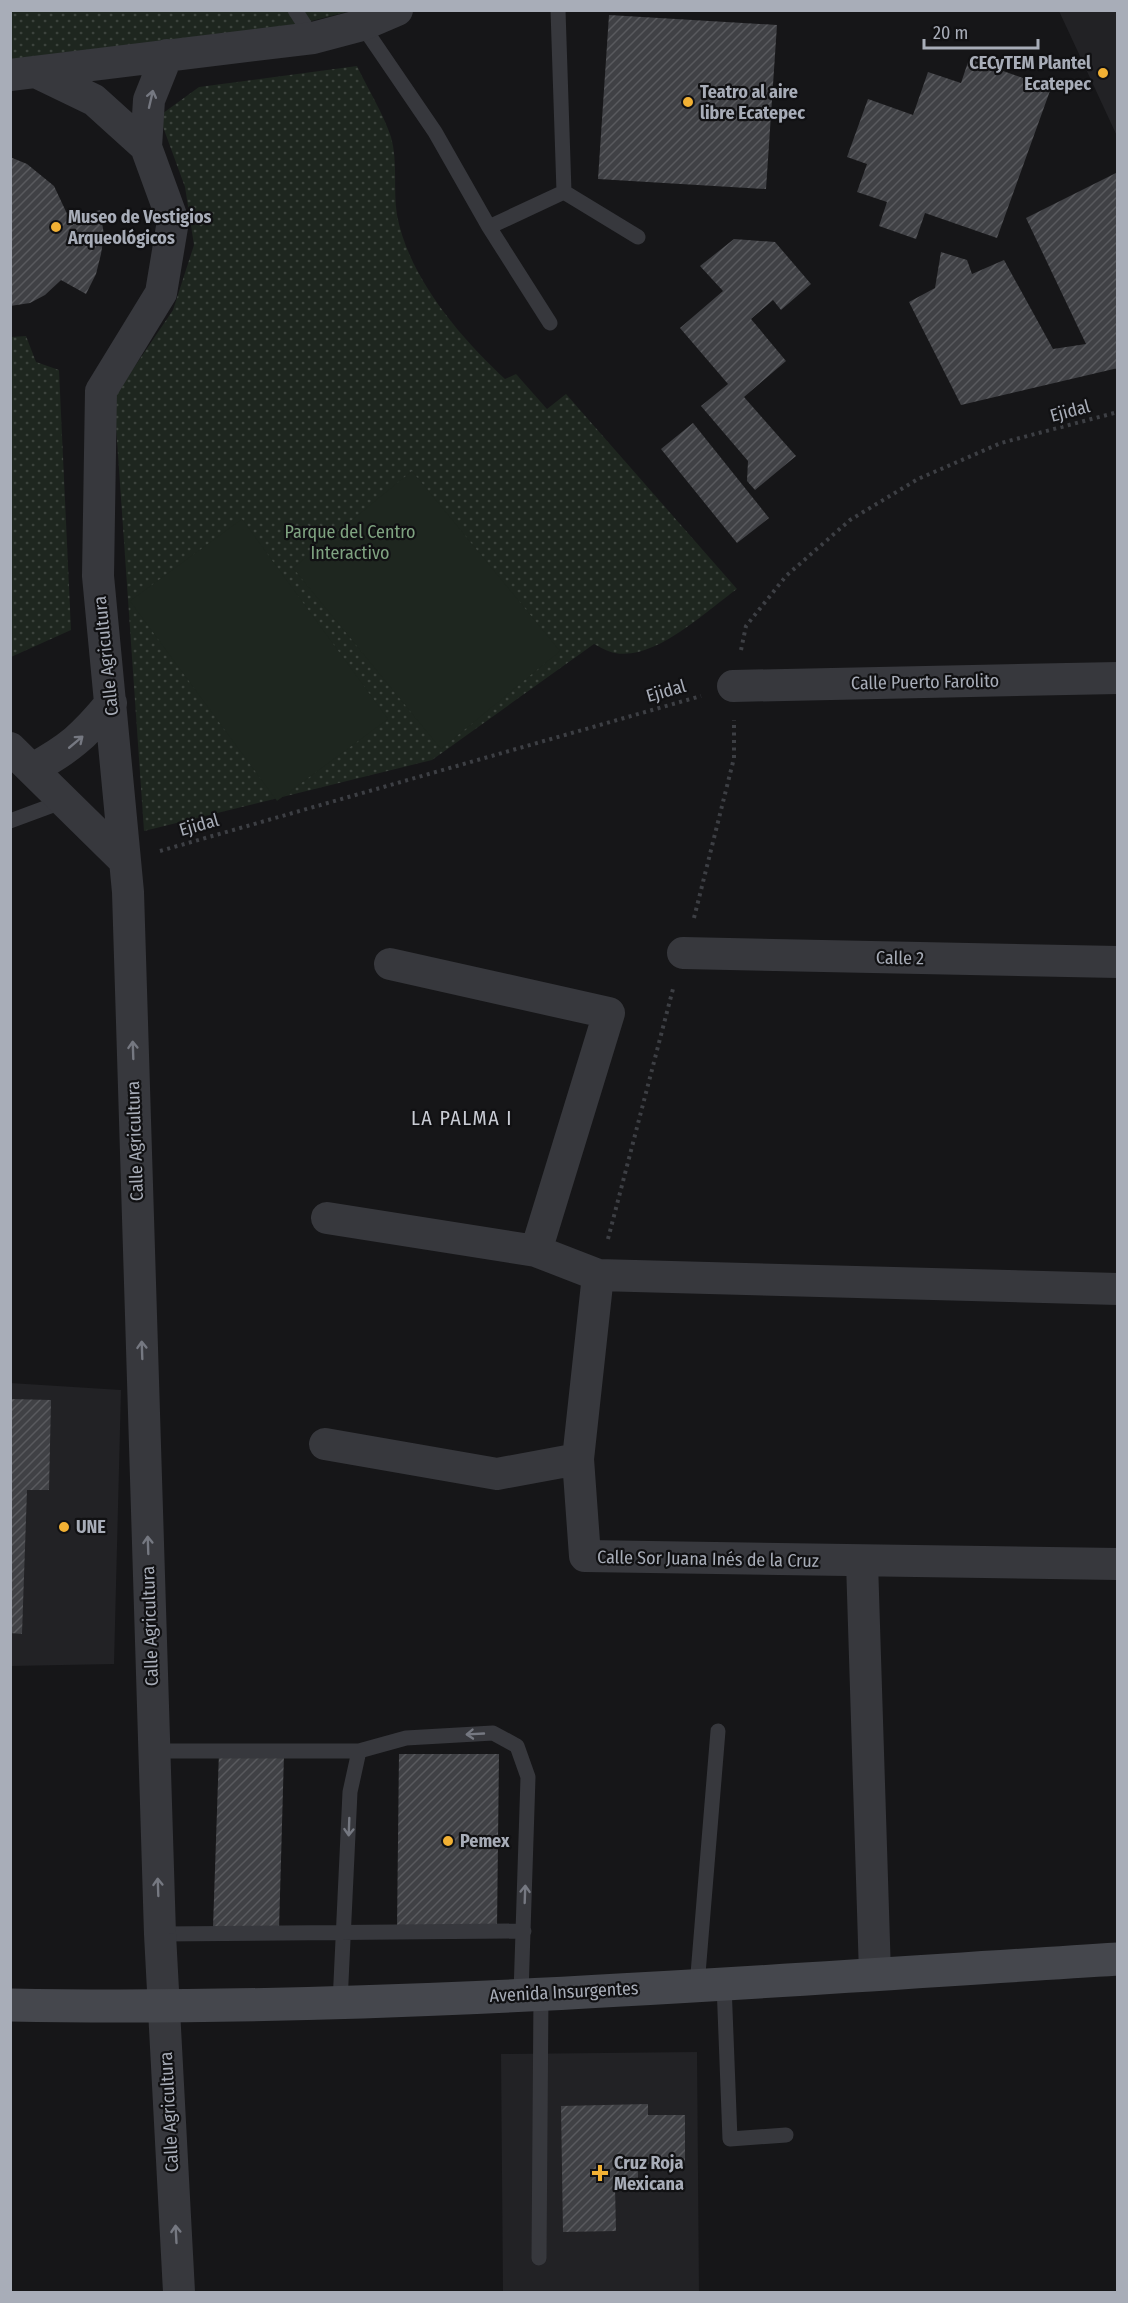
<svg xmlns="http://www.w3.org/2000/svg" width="1128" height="2303" viewBox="0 0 1128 2303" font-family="'Fira Sans Condensed',sans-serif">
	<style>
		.built { fill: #222225 }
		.grass { fill: url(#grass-dots) }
		.pitch { fill: #1e261f }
		.building { fill: url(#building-hatch) }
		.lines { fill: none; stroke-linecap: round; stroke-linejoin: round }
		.path { stroke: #3d3f44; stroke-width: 4; stroke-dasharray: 3 4.5; stroke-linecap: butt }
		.lane { stroke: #37383d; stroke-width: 15 }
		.street { stroke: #37383d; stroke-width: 32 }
		.secondary { stroke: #45474d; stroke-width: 33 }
		.oneway { stroke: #757881 }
		.poi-dot { fill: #f2b134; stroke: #111113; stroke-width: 2 }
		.labels { text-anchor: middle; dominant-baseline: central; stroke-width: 4.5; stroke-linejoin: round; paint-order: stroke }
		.poi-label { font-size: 18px; font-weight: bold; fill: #a8adb8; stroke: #111113; text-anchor: start }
		.street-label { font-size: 18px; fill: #a8adb8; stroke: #111113 }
		.park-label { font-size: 18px; fill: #7fa381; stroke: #111113 }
		.neighbourhood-label { font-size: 20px; letter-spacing: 1.5px; fill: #c9ccd4; stroke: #111113 }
	</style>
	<defs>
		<pattern id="grass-dots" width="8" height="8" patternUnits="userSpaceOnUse" patternTransform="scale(1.5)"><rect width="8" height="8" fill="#1e261f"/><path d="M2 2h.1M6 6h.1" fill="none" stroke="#3c433d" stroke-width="1.8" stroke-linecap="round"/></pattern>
		<pattern id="building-hatch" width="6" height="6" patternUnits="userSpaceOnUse" patternTransform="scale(1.5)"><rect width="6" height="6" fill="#404145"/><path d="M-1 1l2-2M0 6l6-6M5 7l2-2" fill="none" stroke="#595a5e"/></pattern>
	</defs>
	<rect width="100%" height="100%" fill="#161618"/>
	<!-- built -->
	<path class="built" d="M1059 11H1117V136Z
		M10 1383 121 1390 114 1664 11 1666Z
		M697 2052 699 2292H503L501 2054Z"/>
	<!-- grass -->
	<path class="grass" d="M10 11H351L272 31 11 61Z
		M357 66C368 89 383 113 391 137 398 161 393 190 397 215 409 278 460 337 505 379L516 374 547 409 566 394 737 589C706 611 655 661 615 653 608 652 600 647 594 644L432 760 144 831 114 397 173 310 194 245 185 187 159 116 199 87Z
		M26 336 36 362 59 370 71 630 11 657 10 337Z"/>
	<!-- pitch -->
	<path class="pitch" d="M412 471 560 651 441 749 293 568Z
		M242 519 388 719 277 801 130 601Z"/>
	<!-- building -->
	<path class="building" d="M609 15 777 25 766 189 598 179Z
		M969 59 1051 88 997 238 925 213 916 239 879 226 887 202 857 192 867 164 847 157 868 99 913 115 928 72 961 83Z
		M10 157 27 164 54 186 69 218 100 210 104 235 101 254 96 274 86 294 61 280 45 295 30 303 10 306Z
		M1118 172V368L961 405 909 302 935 288 941 252 967 260 972 274 1004 260 1053 349 1086 344 1026 218Z
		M734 239 775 242 811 284 781 310 773 300 751 319 786 361 744 397 796 456 755 490 747 481 748 461 701 406 728 384 680 328 723 291 700 266Z
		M693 423 769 518 737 543 661 449Z
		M10 1399 51 1400 49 1490H27L22 1634 10 1633Z
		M219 1752 284 1754 279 1930 213 1928Z
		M399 1754H499L497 1929H397Z
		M648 2104V2115H685V2163L638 2164V2186L615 2187 616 2231 563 2232 561 2106Z"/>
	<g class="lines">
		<!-- path -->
		<path class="path" d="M741 650 746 626 786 576 850 520 918 479 1001 443 1118 412
			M160 851 701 696
			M694 918 734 758V720
			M608 1239 674 985"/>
		<!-- lane -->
		<path class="lane" d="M295 10 313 38
			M362 25 435 132 489 227 550 323
			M564 192 638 237
			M489 227 564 192 558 10
			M10 821 64 801
			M154 1751H359
			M160 1934 524 1931
			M724 1984 730 2139 786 2135
			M697 1986 718 1731
			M340 2003 350 1792 359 1751 406 1738 493 1733 517 1746 528 1777 521 1994
			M539 2258 541 1994"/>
		<!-- street -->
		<path class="street" d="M36 72 94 100 146 147 173 221 161 293 101 391 98 576 128 892 160 1934 179 2292
			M10 75 313 38 362 25 397 10
			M146 147 149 100 167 55
			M733 686 1118 678
			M10 748 125 861
			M32 769C69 749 84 736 111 703
			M683 953 1118 962
			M390 964 609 1013 536 1251
			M327 1218 536 1251 598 1275 1118 1289
			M598 1275 578 1459 585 1556 1118 1564
			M325 1444 497 1474 578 1459
			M862 1562 875 1974"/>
		<!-- secondary -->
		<path class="secondary" d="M10 2005C380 2012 749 1982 1118 1959"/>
	</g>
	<!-- one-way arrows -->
	<defs><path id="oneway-shaft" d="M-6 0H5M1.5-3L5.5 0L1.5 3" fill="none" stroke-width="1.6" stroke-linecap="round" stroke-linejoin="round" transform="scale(1.5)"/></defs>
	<g class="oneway">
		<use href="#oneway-shaft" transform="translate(151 99) rotate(-77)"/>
		<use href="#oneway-shaft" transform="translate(76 742) rotate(-40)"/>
		<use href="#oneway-shaft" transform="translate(133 1050) rotate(-92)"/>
		<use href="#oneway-shaft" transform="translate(142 1350) rotate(-92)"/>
		<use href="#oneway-shaft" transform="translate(148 1545) rotate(-92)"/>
		<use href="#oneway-shaft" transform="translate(475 1734) rotate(177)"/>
		<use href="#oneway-shaft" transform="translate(349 1827) rotate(92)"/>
		<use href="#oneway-shaft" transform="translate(158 1887) rotate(-92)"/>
		<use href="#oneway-shaft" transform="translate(525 1894) rotate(-88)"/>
		<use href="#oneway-shaft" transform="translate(176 2234) rotate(-93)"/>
	</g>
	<!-- markers -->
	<g class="poi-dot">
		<circle cx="1103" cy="73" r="6"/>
		<circle cx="688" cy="102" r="6"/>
		<circle cx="56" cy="227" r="6"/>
		<circle cx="64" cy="1527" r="6"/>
		<circle cx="448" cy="1841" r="6"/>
		<path d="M597 2164h6v6h6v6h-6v6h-6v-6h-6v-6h6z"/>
	</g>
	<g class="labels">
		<!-- poi labels -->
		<g class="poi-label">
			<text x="1091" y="63" text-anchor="end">CECyTEM Plantel<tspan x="1091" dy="21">Ecatepec</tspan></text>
			<text x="700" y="92">Teatro al aire<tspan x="700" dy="21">libre Ecatepec</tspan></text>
			<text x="68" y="217">Museo de Vestigios<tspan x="68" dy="21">Arqueológicos</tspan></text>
			<text x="76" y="1527">UNE</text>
			<text x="460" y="1841">Pemex</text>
			<text x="614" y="2163">Cruz Roja<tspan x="614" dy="21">Mexicana</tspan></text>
		</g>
		<!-- street labels -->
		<g class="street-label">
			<text transform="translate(1070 411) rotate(-15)">Ejidal</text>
			<text transform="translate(106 656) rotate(-96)">Calle Agricultura</text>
			<text transform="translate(925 682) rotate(-1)">Calle Puerto Farolito</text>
			<text transform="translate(666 691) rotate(-16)">Ejidal</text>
			<text transform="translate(199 825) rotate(-16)">Ejidal</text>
			<text transform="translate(900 958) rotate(1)">Calle 2</text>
			<text transform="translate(135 1141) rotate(-92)">Calle Agricultura</text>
			<text transform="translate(708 1559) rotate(1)">Calle Sor Juana Inés de la Cruz</text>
			<text transform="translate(150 1626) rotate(-92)">Calle Agricultura</text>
			<text transform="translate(564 1992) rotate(-3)">Avenida Insurgentes</text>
			<text transform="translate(169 2112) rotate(-93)">Calle Agricultura</text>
		</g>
		<!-- park labels -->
		<g class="park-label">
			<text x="350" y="532">Parque del Centro<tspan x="350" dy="21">Interactivo</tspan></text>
		</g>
		<!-- neighbourhood labels -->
		<g class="neighbourhood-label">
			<text x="462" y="1118">LA PALMA I</text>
		</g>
	</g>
	<!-- border -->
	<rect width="1128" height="2303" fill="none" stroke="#a8adb8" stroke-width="24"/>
	<!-- scale -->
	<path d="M924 39v9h114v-9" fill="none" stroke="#a8adb8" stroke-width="3"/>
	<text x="933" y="39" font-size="18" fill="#a8adb8" stroke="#111113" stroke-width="4.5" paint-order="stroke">20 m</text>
</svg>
